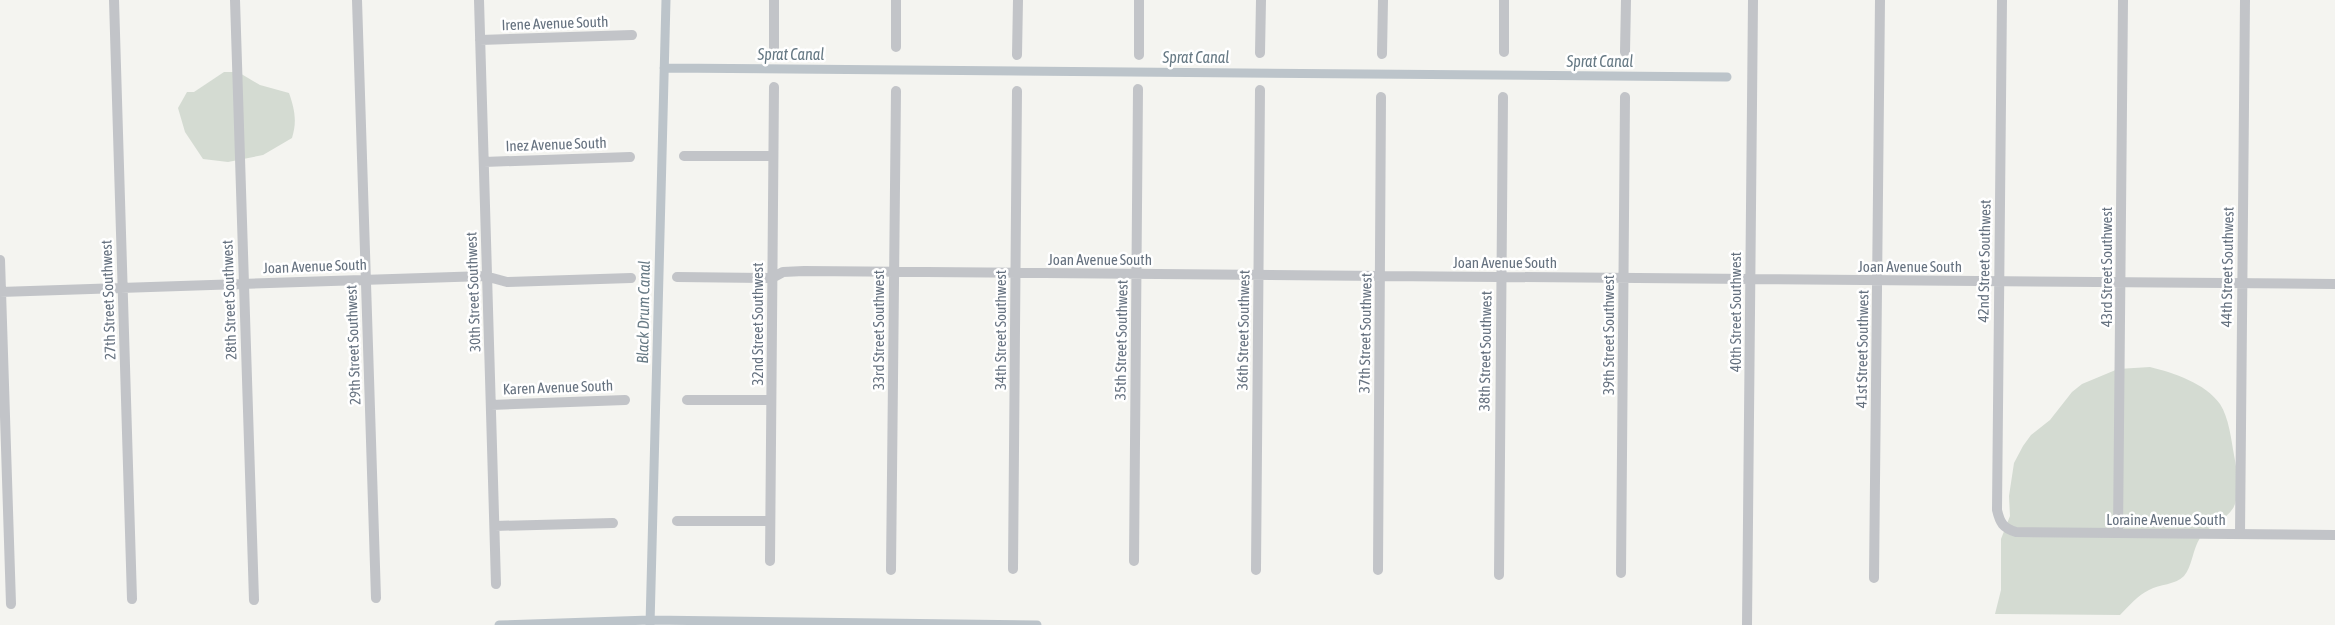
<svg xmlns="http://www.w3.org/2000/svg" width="2335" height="625" viewBox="0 0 2335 625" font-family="'Asap Condensed',sans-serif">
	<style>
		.green { fill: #d4dbd2 }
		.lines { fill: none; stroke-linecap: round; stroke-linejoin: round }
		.canal { stroke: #bcc4ca; stroke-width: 9 }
		.minor { stroke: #c2c4c8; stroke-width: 10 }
		.labels { text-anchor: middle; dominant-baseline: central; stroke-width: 5; stroke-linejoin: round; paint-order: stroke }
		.street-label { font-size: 15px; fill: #65717f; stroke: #fff }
		.water-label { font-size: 16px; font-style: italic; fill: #667984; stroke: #fff }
	</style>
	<rect width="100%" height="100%" fill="#f4f4f0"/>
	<!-- green -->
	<path class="green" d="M224 72H238L260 85 289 93C295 110 297 122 292 138L263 155 228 162 203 159 185 132 178 108 187 92H194Z
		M2150 367C2174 373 2205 383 2220 404 2229 418 2231 439 2234 455 2237 470 2240 489 2235 504 2230 519 2209 524 2200 538 2193 548 2192 567 2184 576 2175 585 2160 584 2149 590 2138 595 2129 606 2120 615L1995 614 2001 590V539L2010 516 2009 496 2014 463 2023 446 2031 435 2050 420 2072 392 2082 384 2118 369Z"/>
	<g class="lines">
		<!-- canal -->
		<path class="canal" d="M664 68 1727 77
			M499 625 650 620 1037 625
			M650 625 666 0"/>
		<!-- minor -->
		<path class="minor" d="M114 0 132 599
			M235 0 254 600
			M357 0 376 598
			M479 0 496 584
			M2002 0 1997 510C2000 523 2003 528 2016 532L2335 535
			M480 40 632 35
			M896 47V0
			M774 48V0
			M1504 52V0
			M1625 52 1626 0
			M1260 53 1261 0
			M1382 54 1383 0
			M1017 55 1018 0
			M1139 55V0
			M684 156H773
			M484 162 630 157
			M0 260 11 604
			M677 277 772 278 783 272 804 271 2335 284
			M0 292 485 276 507 282 631 278
			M687 400H771
			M491 405 625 400
			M677 521H770
			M495 526 613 523
			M2118 533 2123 0
			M2240 534 2245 0
			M770 561 774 87
			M1134 561 1138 89
			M1013 569 1017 91
			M891 570 896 91
			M1256 570 1260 90
			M1378 570 1381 97
			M1621 573 1625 97
			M1499 575 1503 97
			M1874 578 1880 0
			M1747 625 1753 0"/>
	</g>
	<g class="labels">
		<!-- street labels -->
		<g class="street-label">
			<text transform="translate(555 23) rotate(-2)">Irene Avenue South</text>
			<text transform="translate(556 144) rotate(-2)">Inez Avenue South</text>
			<text x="1100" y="259">Joan Avenue South</text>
			<text transform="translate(1984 261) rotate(-89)">42nd Street Southwest</text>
			<text x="1505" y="262">Joan Avenue South</text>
			<text transform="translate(315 266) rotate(-2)">Joan Avenue South</text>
			<text x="1910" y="266">Joan Avenue South</text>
			<text transform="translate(2106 267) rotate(-90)">43rd Street Southwest</text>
			<text transform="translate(2227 267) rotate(-89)">44th Street Southwest</text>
			<text transform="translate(473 292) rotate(-92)">30th Street Southwest</text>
			<text transform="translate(108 300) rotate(-92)">27th Street Southwest</text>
			<text transform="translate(229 300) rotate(-92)">28th Street Southwest</text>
			<text transform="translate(1735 312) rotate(-90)">40th Street Southwest</text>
			<text transform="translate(757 324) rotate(-90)">32nd Street Southwest</text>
			<text transform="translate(878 330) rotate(-90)">33rd Street Southwest</text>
			<text transform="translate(1000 330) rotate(-90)">34th Street Southwest</text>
			<text transform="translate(1243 330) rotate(-89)">36th Street Southwest</text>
			<text transform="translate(1365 333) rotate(-89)">37th Street Southwest</text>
			<text transform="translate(1608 335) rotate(-90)">39th Street Southwest</text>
			<text transform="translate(1121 340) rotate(-89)">35th Street Southwest</text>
			<text transform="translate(353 345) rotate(-92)">29th Street Southwest</text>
			<text transform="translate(1862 349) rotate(-89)">41st Street Southwest</text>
			<text transform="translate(1485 351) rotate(-89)">38th Street Southwest</text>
			<text transform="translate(558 387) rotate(-2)">Karen Avenue South</text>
			<text x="2166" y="519">Loraine Avenue South</text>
		</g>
		<!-- water labels -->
		<g class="water-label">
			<text x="791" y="54">Sprat Canal</text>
			<text x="1196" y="57">Sprat Canal</text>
			<text x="1600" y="61">Sprat Canal</text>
			<text transform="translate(643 312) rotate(-89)">Black Drum Canal</text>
		</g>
	</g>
</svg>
